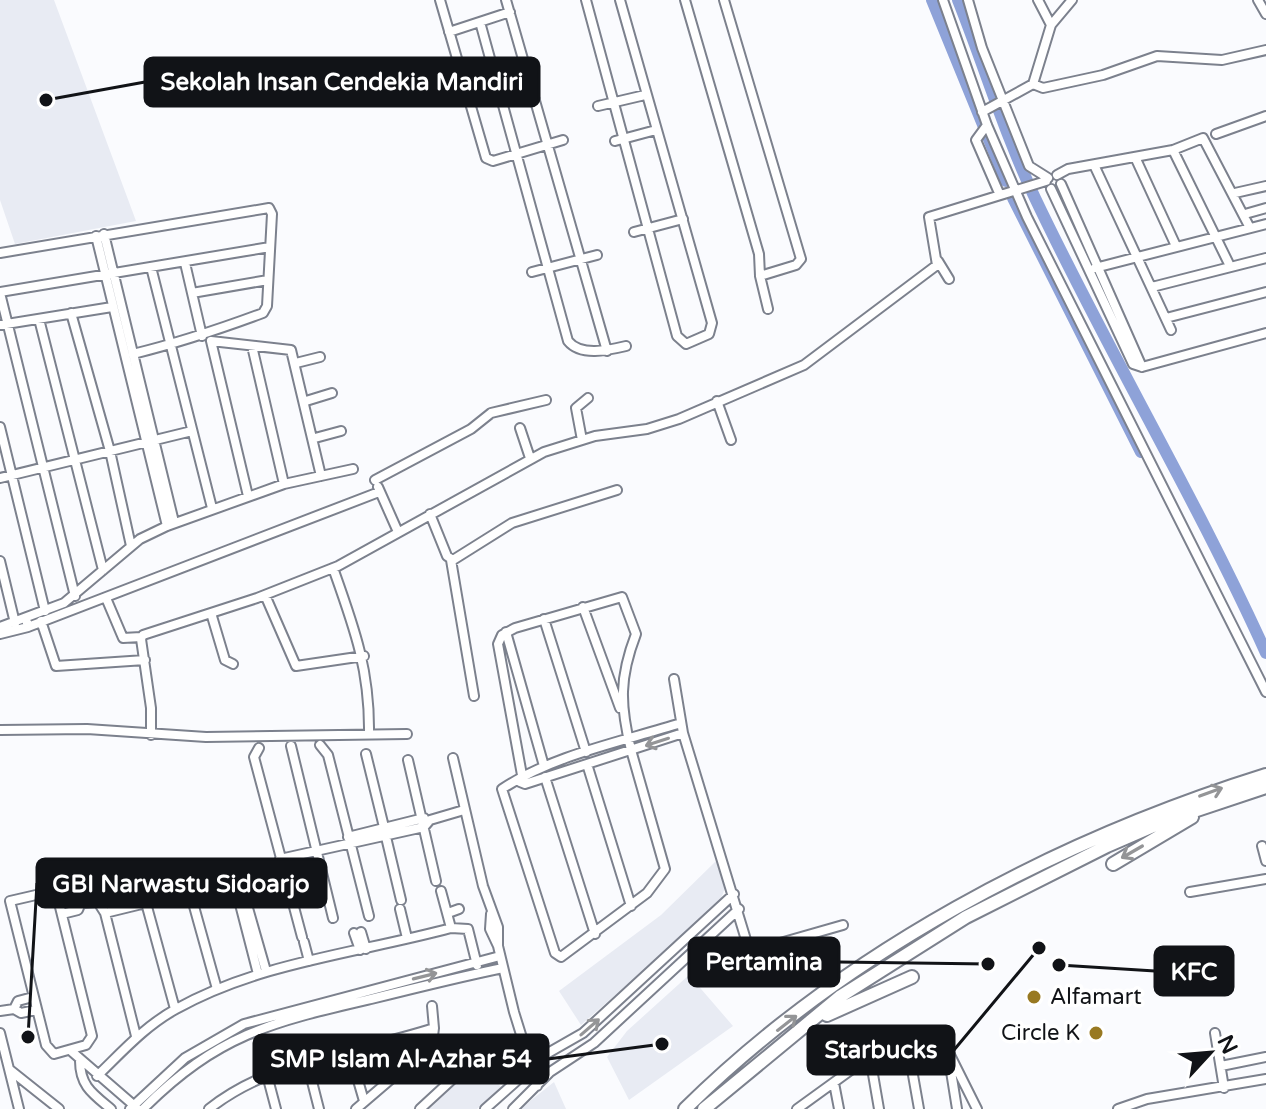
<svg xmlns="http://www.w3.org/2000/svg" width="1266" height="1109" viewBox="0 0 1266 1109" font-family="'Varela Round',sans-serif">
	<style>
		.built { fill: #e8ebf3 }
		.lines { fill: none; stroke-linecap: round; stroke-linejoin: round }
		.river { stroke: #8ea2d8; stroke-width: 12 }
		.minor-casing { stroke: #7c818d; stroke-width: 12 }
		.highway-casing { stroke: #7c818d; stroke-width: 16 }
		.minor { stroke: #fff; stroke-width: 8 }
		.highway { stroke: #fff; stroke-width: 12 }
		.oneway { stroke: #949597 }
		.poi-dot { fill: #987922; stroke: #fff; stroke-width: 3 }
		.labels { text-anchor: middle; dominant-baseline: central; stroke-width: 7; stroke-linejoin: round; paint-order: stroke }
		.poi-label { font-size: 22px; fill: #111317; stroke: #fff; text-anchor: start }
		.leader { fill: none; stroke: #111317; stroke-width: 3 }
		.callout-dot { fill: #111317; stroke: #fff; stroke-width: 3 }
		.callout { fill: #111317; stroke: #111317; stroke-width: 3 }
		.callout-label { font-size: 24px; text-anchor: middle; font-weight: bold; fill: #fff }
	</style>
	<rect width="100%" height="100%" fill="#fafbfe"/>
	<!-- built -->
	<path class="built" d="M0 0H54L136 221 15 244 0 200Z
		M716 861 725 888 719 904 581 1025 559 991 661 915Z
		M689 975 733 1026 629 1100 607 1057 627 1031Z
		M480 1063 501 1087 477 1109H427Z
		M554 1082 566 1109H520Z"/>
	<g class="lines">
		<!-- river -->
		<path class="river" d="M932 0 1006 181
			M958 0C984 65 1005 135 1035 198 1108 352 1196 498 1266 653
			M1013 198 1141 452"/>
		<!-- minor casing -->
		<g class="minor-casing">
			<path id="minor" d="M440 0 486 158 493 161 563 140
				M506 0 607 351
				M586 0 677 336 686 344 709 334 712 323 620 0
				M685 0 759 254 760 276 768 309
				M724 0 801 259 796 265 760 276
				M943 0 987 125 1027 217 1266 692
				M968 0 982 48 1029 166 1048 178
				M1038 0 1051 25
				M1258 0 1266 14
				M480 22 568 341C581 357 609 350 626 346
				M449 32 510 12
				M1033 84 1043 88 1103 75 1157 56 1222 60 1266 50
				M598 106 645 95
				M982 112 1033 84 1051 25 1072 0
				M987 125 976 140 999 193
				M1216 134 1266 116
				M615 141 656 130
				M1173 150 1230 266
				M1135 157 1176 246
				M1095 167 1171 330
				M1057 175 1068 169 1173 150 1203 138 1250 228
				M1061 184 1142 367
				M1051 189 1133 364 1142 367 1266 333
				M1235 193 1266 186
				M1245 214 1266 208
				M634 232 683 219
				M104 234 174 522
				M96 236 167 526
				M0 253 269 208 272 214 267 306 263 313C220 329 178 343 133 354
				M938 261 949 279
				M185 263 202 336
				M151 267 212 508
				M1095 268 1266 224
				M532 272 597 255
				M1152 287 1266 258
				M0 292 270 247
				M0 293 75 596
				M192 293 268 280
				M71 313 110 451 131 546
				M1166 318 1266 292
				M39 319 103 570
				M0 325 112 307
				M252 346 284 484
				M296 363 320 357
				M306 401 332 393
				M717 401 731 440
				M0 427 45 611
				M520 428 530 458
				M315 438 341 431
				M582 440 576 408 588 398
				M0 478 192 431
				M375 480 471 429 491 413 546 400
				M378 487 398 532
				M248 496 211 341 291 350 321 476
				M430 514 447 556 453 560 512 523 617 490
				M451 560 474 696
				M0 561 15 623
				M333 568C354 627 370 670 369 734
				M265 595 296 666 364 656
				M106 598 123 638 141 637
				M583 607 620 708
				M211 613 225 660 233 664
				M26 619 28 627 379 492
				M544 619 586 752
				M41 621 56 666 145 660
				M0 627 64 603 140 539 167 526 284 484 353 469
				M506 632 544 766
				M0 634 28 627
				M674 679 683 733 747 943 759 949 843 925
				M0 730 87 729 206 737 407 734
				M151 735V708L141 639 143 635 257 598 338 566 544 452 595 436 647 429 679 419 804 365 937 265 929 217 1046 181
				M320 745 328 755 369 916
				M291 746 333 918
				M259 748 254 757 302 937
				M366 754 384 827
				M453 758 483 886 498 927V946L514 1012 537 1086
				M408 760 436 881
				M587 764 631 906
				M545 777 595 934
				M520 782 525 784 683 733
				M525 784 522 775 498 644 502 635 515 628 622 597 636 634C619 678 620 705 631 750L665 869 647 893 561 957 555 953 502 789C553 755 621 742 681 723
				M348 837 424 818
				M386 837 401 900
				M1262 846 1266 861
				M280 859 424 827 430 820 464 810
				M234 881 258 974
				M49 892 59 903 92 1036 86 1045 54 1054 46 1045 10 901Z
				M190 892 217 989
				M1190 892 1266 879
				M59 903 73 900 81 903 78 910 62 914
				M81 903 98 902 105 913 136 1036
				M146 903 175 1009
				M400 909 407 938
				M105 913 240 880 266 971
				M448 913 459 909
				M491 914 490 929 498 946
				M451 928 468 929 477 965
				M361 932 366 949
				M354 933 360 950
				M304 942 309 961
				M33 997 18 1001 14 1009 21 1013 36 1010
				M432 1006 434 1028
				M0 1011 14 1009
				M0 1033 19 1109
				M1215 1033 1224 1088
				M393 1042 402 1067
				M908 1047 919 1109
				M70 1050 137 1108
				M350 1053 364 1101
				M870 1057 879 1109
				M949 1059 957 1109
				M80 1061C80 1086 93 1094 111 1109
				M307 1062 319 1109
				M1221 1066 1266 1057
				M10 1070 59 1109
				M267 1075 276 1109
				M97 1076C122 1052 145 1026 176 1009 260 962 359 953 451 928L441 891
				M834 1083 839 1109
				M130 1109 185 1058 244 1024 500 956
				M143 1109C218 1034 272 1022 371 999 415 988 459 977 503 968
				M209 1109C273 1058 359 1053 434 1028L432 1044 356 1109
				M420 1109 471 1062
				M485 1109 548 1053 583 1033 734 894
				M513 1109 550 1072 594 1043 739 909
				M797 1109 873 1054 934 1042 947 1049 977 1109
				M1118 1109 1147 1099 1266 1079"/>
		</g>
		<!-- highway casing -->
		<g class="highway-casing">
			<path id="highway" d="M1113 864 1192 817
				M827 1015 912 977
				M685 1109C844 952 1055 841 1266 775
				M704 1109 841 996 966 917 1107 846 1167 820 1266 787"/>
		</g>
		<!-- minor -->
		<use href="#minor" class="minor"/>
		<!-- highway -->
		<use href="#highway" class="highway"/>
	</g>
	<!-- one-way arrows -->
	<defs><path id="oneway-shaft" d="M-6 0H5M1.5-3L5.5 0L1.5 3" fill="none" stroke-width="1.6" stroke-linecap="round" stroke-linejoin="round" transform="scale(2)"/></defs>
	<g class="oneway">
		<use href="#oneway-shaft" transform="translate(657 742) rotate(162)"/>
		<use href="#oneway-shaft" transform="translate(1211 792) rotate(-20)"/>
		<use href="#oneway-shaft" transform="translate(1132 852) rotate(150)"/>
		<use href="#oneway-shaft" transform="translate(425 976) rotate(-14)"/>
		<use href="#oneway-shaft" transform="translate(787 1023) rotate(-38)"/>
		<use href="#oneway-shaft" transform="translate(590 1027) rotate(-41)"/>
	</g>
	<!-- markers -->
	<g class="poi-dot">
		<circle cx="1034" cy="997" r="8"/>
		<circle cx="1096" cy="1033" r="8"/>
	</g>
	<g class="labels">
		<!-- poi labels -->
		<g class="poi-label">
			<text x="1050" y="997">Alfamart</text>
			<text x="1080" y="1033" text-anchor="end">Circle K</text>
		</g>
	</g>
	<!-- callouts -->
	<path class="leader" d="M46 100L145 82M28 1037L37 883M988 964L839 962M1059 965L1155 971M1039 948L954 1050M662 1044L548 1059"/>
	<g class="callout-dot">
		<circle cx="46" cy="100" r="8"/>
		<circle cx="28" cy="1037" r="8"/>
		<circle cx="988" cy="964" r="8"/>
		<circle cx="1059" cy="965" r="8"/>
		<circle cx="1039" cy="948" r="8"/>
		<circle cx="662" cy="1044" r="8"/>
	</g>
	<g class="callout">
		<rect x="145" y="58" width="394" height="48" rx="8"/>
		<rect x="37" y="859" width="289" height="48" rx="8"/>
		<rect x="689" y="938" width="150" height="48" rx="8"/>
		<rect x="1155" y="947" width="78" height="48" rx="8"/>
		<rect x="808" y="1026" width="146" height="48" rx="8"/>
		<rect x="254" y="1035" width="294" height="48" rx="8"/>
	</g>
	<g class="callout-label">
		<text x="342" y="90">Sekolah Insan Cendekia Mandiri</text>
		<text x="181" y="892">GBI Narwastu Sidoarjo</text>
		<text x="764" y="970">Pertamina</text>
		<text x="1194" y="980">KFC</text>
		<text x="881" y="1058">Starbucks</text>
		<text x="401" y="1067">SMP Islam Al-Azhar 54</text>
	</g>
	<!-- north arrow -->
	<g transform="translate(1210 1053) rotate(64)" stroke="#ffffff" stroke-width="6" paint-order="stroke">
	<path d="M0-6L14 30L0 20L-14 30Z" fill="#111317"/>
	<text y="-12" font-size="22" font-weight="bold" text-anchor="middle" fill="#111317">N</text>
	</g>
</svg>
